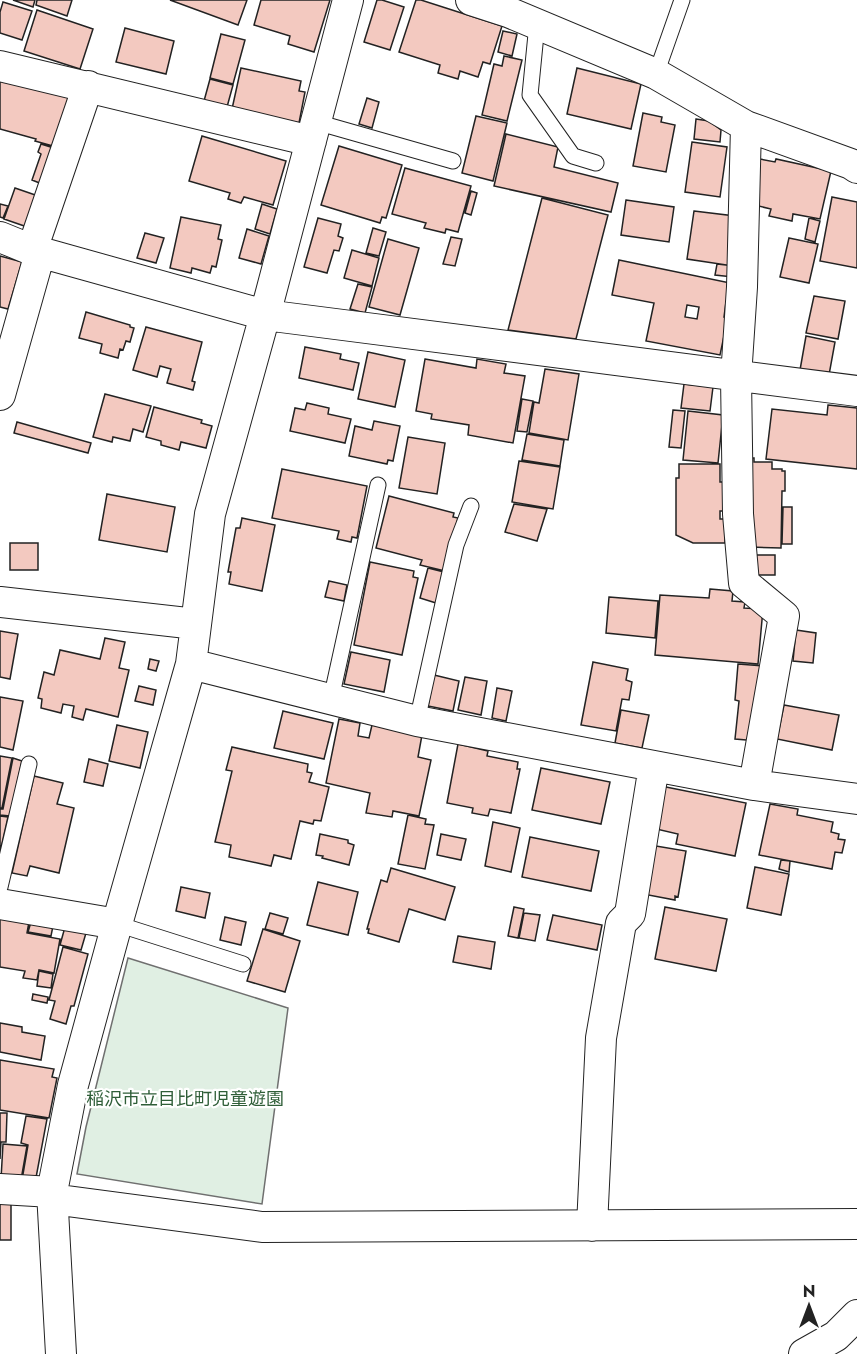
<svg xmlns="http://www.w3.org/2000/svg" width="857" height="1354" viewBox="0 0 857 1354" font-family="Jost,'Noto Sans JP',sans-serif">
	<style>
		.green { fill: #e0efe3; stroke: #6f6f6f; stroke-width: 1.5 }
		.building { fill: #f3c9c0; stroke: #222; stroke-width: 1.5; fill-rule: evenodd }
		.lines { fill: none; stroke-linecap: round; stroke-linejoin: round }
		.lane-casing { stroke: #222; stroke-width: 17 }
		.street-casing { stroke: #222; stroke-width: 32 }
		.lane { stroke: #fff; stroke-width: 15 }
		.street { stroke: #fff; stroke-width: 30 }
		.labels { text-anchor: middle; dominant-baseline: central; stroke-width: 4.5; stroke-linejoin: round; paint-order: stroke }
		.park-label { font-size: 18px; fill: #2f5e38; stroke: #fff }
	</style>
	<rect width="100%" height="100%" fill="#fff"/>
	<!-- green -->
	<path class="green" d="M128 958 288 1008 262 1204 77 1174 86 1127Z"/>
	<!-- building -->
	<path class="building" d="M13 0H35L33 7Z
		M37 0H72L67 16 36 5Z
		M170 0H247L238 25Z
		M261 0H330L314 52 288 44 290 36 254 25Z
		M377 0H382L404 7 390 50 364 42Z
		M416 0H421L502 26 490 64 483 62 478 77 460 71 458 79 438 73 440 65 399 52Z
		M3 2 32 11 22 40 0 33V12Z
		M37 10 93 29 80 69 24 51Z
		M125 28 174 41 166 74 116 62Z
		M503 31 517 34 512 56 498 52Z
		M221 34 245 40 233 84 210 78Z
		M504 56 522 60 507 121 482 115 494 64 502 66Z
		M241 68 301 81 299 91 305 92 299 123 232 109Z
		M577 68 641 84 631 129 567 114Z
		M0 75 75 95 60 148 35 141 36 139 0 129Z
		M210 79 233 85 227 107 204 101Z
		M367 98 379 102 372 128 359 124Z
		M643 113 662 117 661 122 675 125 666 172 633 166Z
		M476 116 507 123 493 181 462 173Z
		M696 119 709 121 721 130 720 142 694 139Z
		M506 134 558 147 554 167 618 183 611 212 494 186Z
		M202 136 286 161 273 205 244 197 241 203 228 199 230 193 189 181Z
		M692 142 727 147 720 197 685 192Z
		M41 144 57 149 47 186 32 180 41 154 38 152Z
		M339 146 402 165 386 218 382 217 380 223 321 205Z
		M760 159 775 162 776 159 831 171 820 219 793 214 792 221 769 216 771 209 750 204Z
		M405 168 471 186 458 232 446 229 445 233 424 228 426 223 392 214Z
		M15 188 44 198 33 229 4 219Z
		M471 191 477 193 471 215 465 213Z
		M832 197 857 202V268L820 261Z
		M542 198 608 215 576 339 508 330Z
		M626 200 674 207 669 242 621 235Z
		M0 204 8 206 3 218 0 217Z
		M262 204 277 209 270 234 255 229Z
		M694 211 735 216 733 266 687 259Z
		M181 217 221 225 218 239 222 240 216 267 212 266 210 273 192 268 191 273 170 268Z
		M318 218 341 224 338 236 343 238 339 251 334 250 327 273 304 267Z
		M809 218 820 221 815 242 805 239Z
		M373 228 386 232 379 256 366 253Z
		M247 229 269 236 261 264 239 258Z
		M145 233 164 238 156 263 137 258Z
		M451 237 462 239 455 266 443 264Z
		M789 238 818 244 809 283 780 277Z
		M388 239 419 248 400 315 369 307Z
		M352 250 379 258 372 286 344 278Z
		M0 256 22 262 8 309 0 307Z
		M619 260 735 284 726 302 724 317H728L720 355 646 341 654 303 612 295ZM687 305 699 307 697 319 685 317Z
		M717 264 735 266 733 277 715 275Z
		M358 284 372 287 365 313 350 309Z
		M814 296 845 301 838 339 806 333Z
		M86 312 130 325V327L134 328 130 342 126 341 123 350 120 349 118 358 100 353 102 344 79 338Z
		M146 327 202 342 192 381 195 382 193 390 167 383 171 369 160 366 157 377 133 370Z
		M806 336 835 342 829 375 800 370Z
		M305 347 341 354 340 359 359 363 353 390 299 378Z
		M368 352 405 360 395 407 358 399Z
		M425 359 476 368 477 359 506 364 504 373 525 376 513 443 468 435 469 425 431 419 432 414 416 411Z
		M545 369 579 374 568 440 529 433 534 402 539 403Z
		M684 384 713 387 710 411 681 408Z
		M105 394 151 406 143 432 133 429 130 441 113 437 112 442 93 437Z
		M522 399 533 401 527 432 517 431Z
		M307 403 329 408 328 414 351 419 345 443 290 431 295 408 305 410Z
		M828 405 857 408V469L766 459 772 409 827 415Z
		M154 407 202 420 201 423 212 426 206 448 181 442 179 450 161 445V441L146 437Z
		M673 410 685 411 681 448 669 447Z
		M688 411 723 415 718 463 683 460Z
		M374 421 400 426 393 461 388 460 387 464 349 456 355 426 372 430Z
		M17 422 91 443 88 453 14 433Z
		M527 434 564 440 560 466 522 460Z
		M408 437 445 443 437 494 399 488Z
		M745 458H754V462H772V469H782V471H785V491H782L781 548 750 547Z
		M519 461 560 467 553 509 512 502Z
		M679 464H720V482H727L724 511H720V519H725V543H693L676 535V478H679Z
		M282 469 367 486 357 538 352 537 351 542 337 539 339 531 272 518Z
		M107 494 175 507 167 552 99 540Z
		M389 496 454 513 453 517 458 518 445 571 420 565 422 560 376 548Z
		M514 504 547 509 537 541 505 532Z
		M783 507H792V544H782Z
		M242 518 275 525 262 591 229 584 231 572H228L236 528H240Z
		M10 543H38V570H10Z
		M754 555H775V575H754Z
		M370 562 414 571 413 577 418 578 402 655 354 645Z
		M428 568 444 572 436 603 420 598Z
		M329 581 347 585 344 601 325 597Z
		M710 589 733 591 732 601 745 602 744 608 763 609 758 664 655 655 660 595 709 598Z
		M609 597 658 601 655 638 606 633Z
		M796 630 816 633 813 663 793 661Z
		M0 631 18 634 10 679 0 677Z
		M105 638 125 642 119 668 129 670 118 717 86 709 83 720 72 717 74 706 63 704 61 713 41 708 42 699 38 698 44 672 54 675 60 650 100 659Z
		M351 652 390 660 384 692 344 684Z
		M150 659 159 661 156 671 148 669Z
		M593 662 628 669 626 680 632 682 629 700 622 699 616 731 581 725Z
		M738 664 764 666 758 741 735 739 739 701 735 700Z
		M434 675 459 681 453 711 428 706Z
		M465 677 487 681 481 715 458 710Z
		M139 686 156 690 153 705 135 701Z
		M497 688 512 691 506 721 492 718Z
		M0 697 23 701 13 750 0 747Z
		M784 705 839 715 832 750 777 739Z
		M621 710 649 715 642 748 615 743Z
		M283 711 333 723 324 759 274 748Z
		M339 719 360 723 358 736 369 738 372 725 422 735 418 757 431 760 419 816 393 811 392 817 366 813 370 793 326 783Z
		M117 725 148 732 140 768 109 761Z
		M458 744 488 751 487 756 518 762 517 769H520L511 813 490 809 488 816 472 813 473 808 447 803Z
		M232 747 308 764 307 772 312 773 309 782 329 787 321 821 314 820 313 824 300 821 291 859 274 855 271 866 229 857 231 845 215 842 232 771 226 770Z
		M0 756 12 758 2 808H0Z
		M13 758 22 761 10 816 0 815V809H3Z
		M89 759 108 764 103 786 84 782Z
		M541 768 610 782 601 824 532 810Z
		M34 776 63 783 57 804 74 808 59 873 30 866 27 876 12 873Z
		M661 786 746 803 735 856 676 844 678 834 652 828Z
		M770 804 798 809 797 815 833 822 831 832 839 834 838 839 845 840 842 853 835 852 832 869 759 855Z
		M408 815 426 819 425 824 434 825 425 869 398 864Z
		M0 816 8 817 0 852Z
		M493 822 520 828 511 872 485 866Z
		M320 834 348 840V843L354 845 349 865 322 858 323 856 316 855Z
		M441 834 466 839 461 860 437 855Z
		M530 837 599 851 591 891 522 877Z
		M650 845 686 851 678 897 675 896V900L643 894Z
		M781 860 790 861 789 872 779 869Z
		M755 867 789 874 781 915 747 908Z
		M391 868 455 887 445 920 409 909 399 942 368 933 369 929H367L381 880 387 882Z
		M318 882 358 892 348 935 307 925Z
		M181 887 210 893 205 918 176 911Z
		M514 907 524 909 518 938 508 936Z
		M665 907 727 919 716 971 655 959Z
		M270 913 288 918 283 934 265 929Z
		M524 913 540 915 535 941 519 938Z
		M553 915 602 925 597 950 547 940Z
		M0 917 29 922 27 933 60 939 54 973 39 970 37 980 23 978 25 971 0 967Z
		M225 917 246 922 241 945 220 940Z
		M31 922 53 926 51 936 28 932Z
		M65 927 86 933 81 950 60 945Z
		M263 929 300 941 285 992 247 981Z
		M458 936 495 942 491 969 453 962Z
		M63 947 88 954 74 1006H71L66 1024 50 1019 55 1001 49 1000Z
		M39 971 53 974 51 988 37 986Z
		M33 994 48 997 47 1003 32 1000Z
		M0 1023 22 1027V1032L45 1036 41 1060 0 1052Z
		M0 1060 54 1069 52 1077 57 1078 49 1118 0 1110Z
		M0 1113H7L6 1142H1L0 1159Z
		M26 1116 47 1119 35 1183 22 1180 28 1145 21 1143Z
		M3 1144 27 1146 21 1180 1 1179Z
		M0 1203H11V1240H0Z"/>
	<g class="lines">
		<!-- lane casing -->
		<g class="lane-casing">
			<path id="lane" d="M537 24 530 95 573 156 596 163
				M656 74 682 0
				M316 122 453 161
				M331 699 378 485
				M417 721 456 545 471 506
				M0 887 29 764
				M117 924 243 964"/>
		</g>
		<!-- street casing -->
		<g class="street-casing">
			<path id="street" d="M471 0 508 12 656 74 746 126 851 164 857 168
				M0 66 311 141
				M746 126 742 287 736 377 738 514 744 583 784 616 754 785
				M0 237 32 250 265 315 857 391
				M32 250 88 86
				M0 395 40 253
				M0 602 196 624
				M191 664 417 721 754 785 857 799
				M0 904 117 924
				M0 1189 52 1192
				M52 1199 262 1227 857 1224
				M592 1226 601 1038 621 923 630 914 654 766
				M61 1354 52 1192 73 1085 117 924 191 664 210 514 265 315 348 0
				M804 1354 836 1336 857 1315"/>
		</g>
		<!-- lane -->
		<use href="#lane" class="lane"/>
		<!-- street -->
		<use href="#street" class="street"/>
	</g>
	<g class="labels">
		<!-- park labels -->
		<g class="park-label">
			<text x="185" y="1099">稲沢市立目比町児童遊園</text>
		</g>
	</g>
	<!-- north arrow -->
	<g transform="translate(809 1306)" stroke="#ffffff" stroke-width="4.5" paint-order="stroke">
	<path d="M0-4.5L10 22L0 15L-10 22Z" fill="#222222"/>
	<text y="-9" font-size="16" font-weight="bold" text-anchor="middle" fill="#222222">N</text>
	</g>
</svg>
